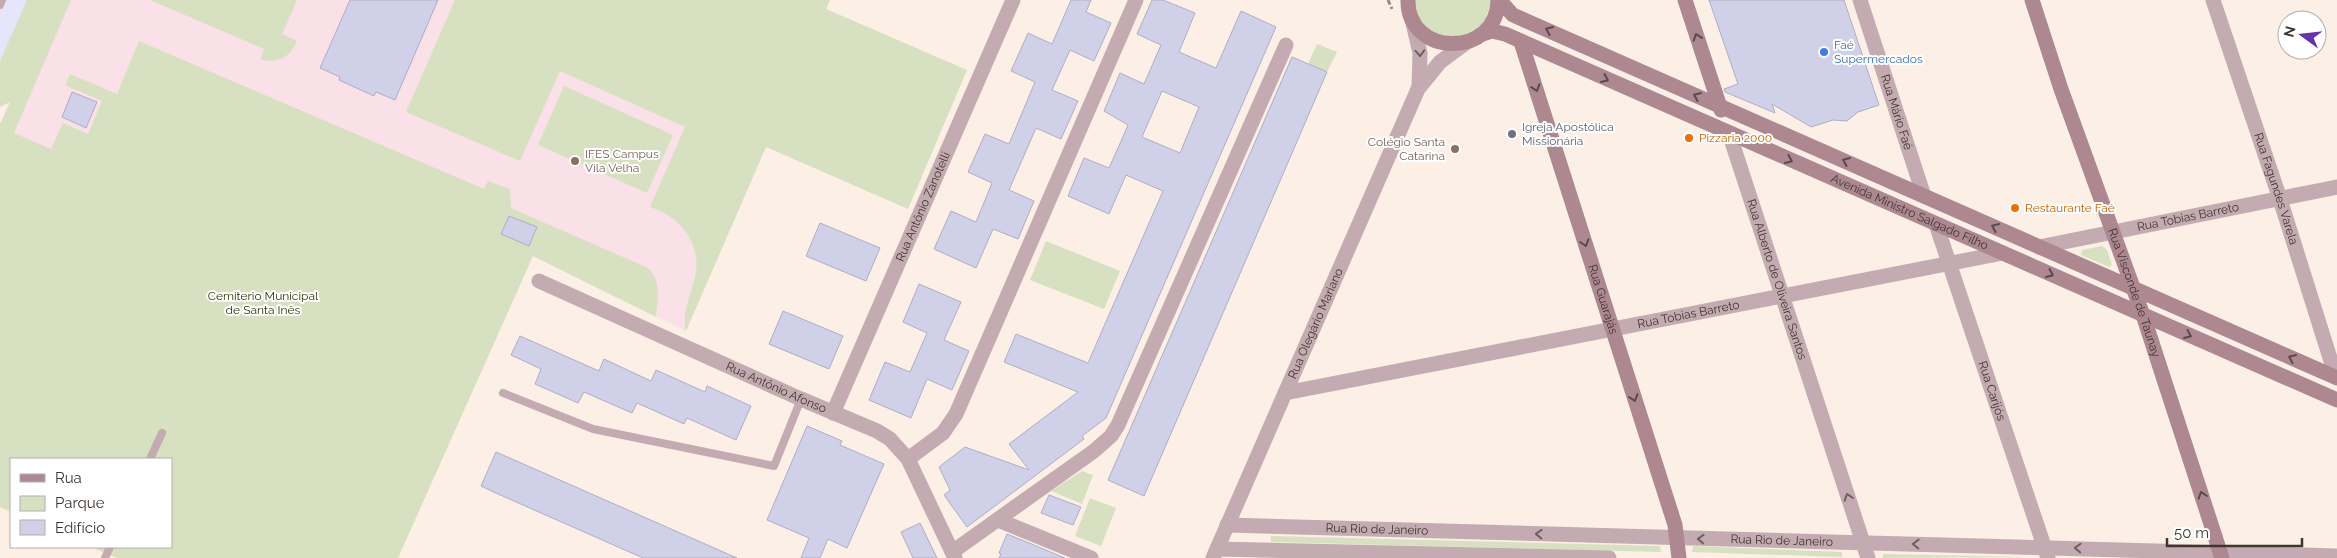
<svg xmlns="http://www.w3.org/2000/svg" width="2337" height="558" viewBox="0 0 2337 558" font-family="Raleway,sans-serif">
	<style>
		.education { fill: #fae0e7 }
		.medical { fill: #e7e5fb }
		.green { fill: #d7e0c0 }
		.building { fill: #d0d0e9; stroke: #adadc5; fill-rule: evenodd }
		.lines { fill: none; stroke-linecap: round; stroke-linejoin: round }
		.path { stroke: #978c84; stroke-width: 3; stroke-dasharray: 5 2.5; stroke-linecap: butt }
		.lane { stroke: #c4abb1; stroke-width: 8 }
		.street { stroke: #c4abb1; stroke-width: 15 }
		.secondary { stroke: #ad8891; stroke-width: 15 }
		.oneway { stroke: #5a4a48 }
		.oneway2 { stroke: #6e5f5c }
		.shop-dot { fill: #3f7fe0; stroke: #fff; stroke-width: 2 }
		.worship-dot { fill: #6b7280; stroke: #fff; stroke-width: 2 }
		.food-dot { fill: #e8710a; stroke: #fff; stroke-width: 2 }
		.education-dot { fill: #8d6e63; stroke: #fff; stroke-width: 2 }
		.labels { text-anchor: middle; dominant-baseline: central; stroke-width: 4; stroke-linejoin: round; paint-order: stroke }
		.shop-label { font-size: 12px; fill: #366cbe; stroke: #fff; text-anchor: start }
		.street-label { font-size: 12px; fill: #3f362f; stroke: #fff }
		.worship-label { font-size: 12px; fill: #5b616d; stroke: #fff; text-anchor: start }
		.food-label { font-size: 12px; fill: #c56008; stroke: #fff; text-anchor: start }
		.education-label { font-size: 12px; fill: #785e54; stroke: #fff; text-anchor: end }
		.park-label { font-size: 12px; fill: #2d3700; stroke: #fff }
	</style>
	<rect width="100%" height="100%" fill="#fcefe5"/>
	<!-- education -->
	<path class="education" d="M57 0H830L686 331 533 255 82 175 0 139V124Z"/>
	<!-- medical -->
	<path class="medical" d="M0 0H57L11 101 0 107Z"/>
	<!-- green -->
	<path class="green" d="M27 0H71L14 133 51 149 63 123 88 134 102 101 65 85 70 74 117 94 139 41 484 189 488 181 510 189 511 208 648 268C662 281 657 299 656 317L533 256 398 558H117L91 547H171V459H11V512L0 507V124L10 102 0 107V61Z
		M150 0H297L282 34 297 41C290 58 277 64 260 59L264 49Z
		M455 0H830L826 9 967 70 908 209 766 147 686 331C681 310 693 292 696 271 700 240 678 216 650 207L685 127 560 71 520 161 406 112Z
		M1415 0H1491C1489 9 1487 18 1481 25 1464 44 1428 39 1418 15 1416 11 1416 5 1415 0Z
		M1317 44 1337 52 1327 72 1308 64Z
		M564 86 673 135 647 193 538 145Z
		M1046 241 1120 271 1104 309 1030 280Z
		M2102 246 2107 250 2112 265 2109 267 2081 255 2082 250Z
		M1082 471 1093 475 1082 504 1051 491Z
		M1090 498 1116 508 1101 546 1075 536Z
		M1271 536 1660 546 1661 552 1271 542Z
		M1693 546 1842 552V557L1692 552Z
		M1883 554 2027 557 1883 558Z"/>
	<!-- building -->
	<path class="building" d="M350 0H438L395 100 376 92 374 96 339 80 340 77 320 68Z
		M1071 0H1091L1086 12 1111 23 1094 61 1070 50 1052 90 1078 101 1061 139 1036 128 1009 190 1034 201 1018 239 993 229 976 268 934 249 951 211 976 222 992 183 968 172 985 134 1009 144 1035 82 1011 71 1028 33 1052 44Z
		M1152 0H1163L1195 13 1179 52 1216 68 1241 11 1276 27 1106 418 1082 436 1084 439 967 527 944 495 950 490 939 467 965 447 1029 470 1009 444 1078 392 1004 362 1016 334 1088 363 1163 191 1126 175 1109 214 1068 196 1084 158 1109 168 1122 139 1128 125 1104 111 1120 73 1144 84 1161 45 1137 34ZM1162 91 1199 107 1180 153 1142 137Z
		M1709 0H1844L1879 105 1858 112 1847 121 1833 120 1811 127 1772 104 1775 113 1725 92 1724 89 1738 84Z
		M1292 57 1327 72 1144 496 1108 480Z
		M72 92 97 102 86 128 62 117Z
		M509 216 537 227 529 246 501 234Z
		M820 223 880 248 866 281 806 256Z
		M919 284 961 302 944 340 969 351 952 390 927 379 911 418 869 400 885 362 910 372 927 333 903 322Z
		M783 311 843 336 829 369 769 344Z
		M520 336 599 371 604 359 651 381 656 370 705 392 707 386 751 406 736 440 687 418 684 424 637 403 632 413 584 392 578 403 535 384 541 369 511 355Z
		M807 426 842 441 840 445 884 464 847 548 828 539 820 558H801L809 538 767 520Z
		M496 452 512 459 737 558H643L498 494 481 486Z
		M1049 495 1081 507 1073 525 1041 513Z
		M920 523 937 558H913L901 532Z
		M1007 534 1034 545 1065 558H999L1001 554 999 553Z"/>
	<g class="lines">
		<!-- path -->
		<path class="path" d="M1388 0 1392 9"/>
		<!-- lane -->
		<path class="lane" d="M0 5 2 0
			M503 393 593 429 774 466 801 399
			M150 459 162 433
			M105 558 110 547"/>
		<!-- street -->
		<g class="street">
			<path id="s1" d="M1860 0 1924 196"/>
			<path id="s2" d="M2213 0 2280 199 2336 377"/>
			<path d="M1412 19 1420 53 1419 87"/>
			<path id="s3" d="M1729 133 1868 558"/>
			<path id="s4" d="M1936 224 2048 558"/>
			<path id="s5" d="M2039 247 2337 187"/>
			<path id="s6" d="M539 281 801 399 877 431 890 439 908 459 955 558"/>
			<path id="s7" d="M1285 393 2003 253"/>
			<path id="s8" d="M833 413 1013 0"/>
			<path d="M908 459 943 433 956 414 1136 0"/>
			<path d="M998 520 1091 558"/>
			<path id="s9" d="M1227 525 2337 556"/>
			<path d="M1217 549 1609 558"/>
			<path d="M952 552 1094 451 1111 436 1118 425 1286 45"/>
			<path id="s10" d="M1213 558 1418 89 1440 62 1467 42"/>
		</g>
		<!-- secondary -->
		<g class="secondary">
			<path d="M1408 0C1407 57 1497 59 1498 0"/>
			<path d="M1499 0 1513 15 2337 378"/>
			<path d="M1685 0 1721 110"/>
			<path id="s11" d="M2032 0 2061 89 2143 315 2222 558"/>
			<path id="s12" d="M1480 35 1492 31 1505 34 2337 400"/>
			<path id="s13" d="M1521 42 1675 525 1679 558"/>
		</g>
	</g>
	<!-- one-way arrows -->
	<defs><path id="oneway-chevron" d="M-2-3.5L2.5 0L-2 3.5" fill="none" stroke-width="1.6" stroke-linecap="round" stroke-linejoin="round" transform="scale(1.25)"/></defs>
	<g class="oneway">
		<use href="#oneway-chevron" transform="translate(1549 30) rotate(-156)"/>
		<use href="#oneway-chevron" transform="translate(1697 37) rotate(-109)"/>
		<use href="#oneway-chevron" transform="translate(1605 79) rotate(24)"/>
		<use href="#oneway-chevron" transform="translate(1536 88) rotate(72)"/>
		<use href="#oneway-chevron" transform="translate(1697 96) rotate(-156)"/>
		<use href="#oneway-chevron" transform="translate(1789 160) rotate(24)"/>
		<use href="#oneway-chevron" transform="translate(1846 161) rotate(-156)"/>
		<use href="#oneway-chevron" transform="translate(1995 227) rotate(-156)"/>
		<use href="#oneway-chevron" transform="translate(1585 243) rotate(72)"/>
		<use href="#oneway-chevron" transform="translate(2050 274) rotate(24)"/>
		<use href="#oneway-chevron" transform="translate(2188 335) rotate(24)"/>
		<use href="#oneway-chevron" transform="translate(2292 358) rotate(-156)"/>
		<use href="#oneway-chevron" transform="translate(1634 398) rotate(72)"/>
		<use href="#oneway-chevron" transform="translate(2202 495) rotate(-108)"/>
	</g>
	<g class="oneway2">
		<use href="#oneway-chevron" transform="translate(1420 53) rotate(86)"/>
		<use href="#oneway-chevron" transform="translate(1848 497) rotate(-108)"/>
		<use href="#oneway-chevron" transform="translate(1539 534) rotate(-178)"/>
		<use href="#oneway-chevron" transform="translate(1701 539) rotate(-178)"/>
		<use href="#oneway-chevron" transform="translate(1916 544) rotate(-179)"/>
		<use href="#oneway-chevron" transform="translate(2078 548) rotate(-178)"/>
	</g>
	<!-- markers -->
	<circle class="shop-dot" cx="1824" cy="52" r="5"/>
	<circle class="worship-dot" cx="1512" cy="134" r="5"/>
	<g class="food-dot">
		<circle cx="1689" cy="138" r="5"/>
		<circle cx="2015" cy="208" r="5"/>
	</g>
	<g class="education-dot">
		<circle cx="1455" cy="149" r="5"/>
		<circle cx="575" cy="161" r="5"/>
	</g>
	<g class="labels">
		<!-- shop labels -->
		<g class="shop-label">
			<text x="1834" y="45">Faé<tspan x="1834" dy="14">Supermercados</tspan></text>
		</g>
		<!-- street labels -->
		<g class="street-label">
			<text stroke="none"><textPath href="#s1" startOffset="118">Rua Mário Faé</textPath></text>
			<text stroke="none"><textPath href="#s2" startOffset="199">Rua Fagundes Varela</textPath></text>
			<text stroke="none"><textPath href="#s8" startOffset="225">Rua Antônio Zanotelli</textPath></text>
			<text stroke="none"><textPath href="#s12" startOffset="468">Avenida Ministro Salgado Filho</textPath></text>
			<text stroke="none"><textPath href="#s5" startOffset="152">Rua Tobias Barreto</textPath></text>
			<text stroke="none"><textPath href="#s3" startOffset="154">Rua Alberto de Oliveira Santos</textPath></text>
			<text stroke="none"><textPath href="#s11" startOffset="310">Rua Visconde de Taunay</textPath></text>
			<text stroke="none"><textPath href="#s13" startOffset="270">Rua Guarajás</textPath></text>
			<text stroke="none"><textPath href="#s7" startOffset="411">Rua Tobias Barreto</textPath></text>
			<text stroke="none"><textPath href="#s10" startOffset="256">Rua Olegário Mariano</textPath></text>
			<text stroke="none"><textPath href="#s6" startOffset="260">Rua Antônio Afonso</textPath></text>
			<text stroke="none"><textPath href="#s4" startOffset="176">Rua Carijós</textPath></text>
			<text stroke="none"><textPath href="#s9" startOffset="150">Rua Rio de Janeiro</textPath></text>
			<text stroke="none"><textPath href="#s9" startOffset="555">Rua Rio de Janeiro</textPath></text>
		</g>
		<!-- worship labels -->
		<g class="worship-label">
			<text x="1522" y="127">Igreja Apostólica<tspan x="1522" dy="14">Missionária</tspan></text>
		</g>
		<!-- food labels -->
		<g class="food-label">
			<text x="1699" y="138">Pizzaria 2000</text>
			<text x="2025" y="208">Restaurante Faé</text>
		</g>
		<!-- education labels -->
		<g class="education-label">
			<text x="1445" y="142">Colégio Santa<tspan x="1445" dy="14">Catarina</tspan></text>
			<text x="585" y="154" text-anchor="start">IFES Campus<tspan x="585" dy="14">Vila Velha</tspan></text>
		</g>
		<!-- park labels -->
		<g class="park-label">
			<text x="263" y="296">Cemiterio Municipal<tspan x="263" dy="14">de Santa Inês</tspan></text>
		</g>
	</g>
	<!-- legend -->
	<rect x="10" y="458" width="162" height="90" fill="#ffffff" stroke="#b2afac"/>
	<rect x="20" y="474" width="25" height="8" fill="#ad8891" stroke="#b2afac"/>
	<text x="55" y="483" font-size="15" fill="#3f362f">Rua</text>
	<rect x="20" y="496" width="25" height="15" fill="#d7e0c0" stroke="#b2afac"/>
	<text x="55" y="508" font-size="15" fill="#3f362f">Parque</text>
	<rect x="20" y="520" width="25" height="15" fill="#d0d0e9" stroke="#b2afac"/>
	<text x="55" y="533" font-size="15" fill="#3f362f">Edifício</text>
	<!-- north arrow -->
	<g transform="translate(2302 35) rotate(285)"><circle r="24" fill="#ffffff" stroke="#b2afac"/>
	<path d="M0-4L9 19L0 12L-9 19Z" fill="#6633aa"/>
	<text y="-8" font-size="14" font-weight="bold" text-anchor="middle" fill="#3f362f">N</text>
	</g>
	<!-- scale -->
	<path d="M2167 538v8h135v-8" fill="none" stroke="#3f362f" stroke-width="2.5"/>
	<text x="2174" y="538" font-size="15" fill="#3f362f" stroke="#ffffff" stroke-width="4" paint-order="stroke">50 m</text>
</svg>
